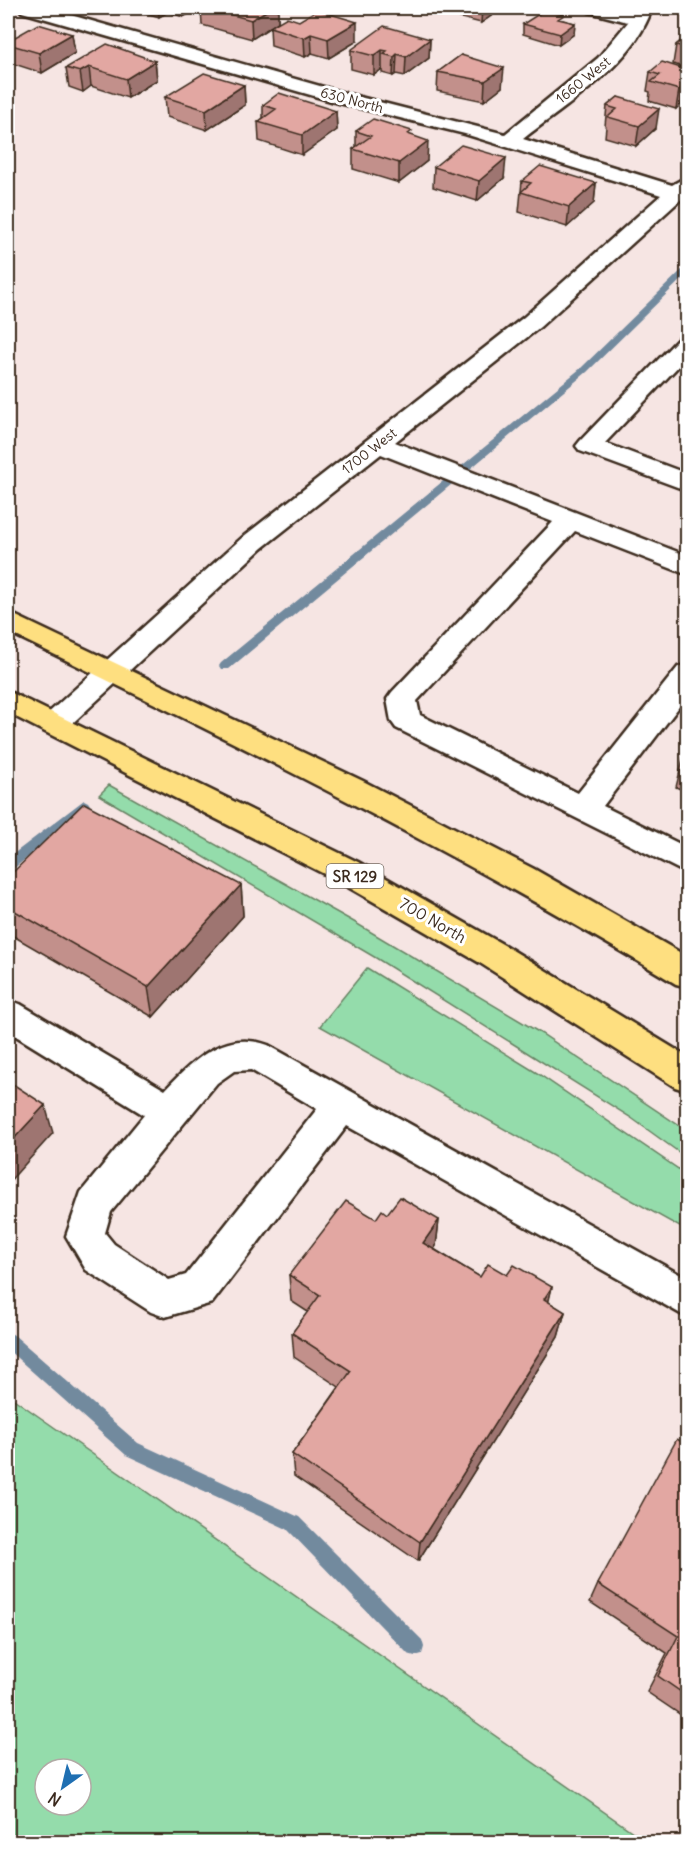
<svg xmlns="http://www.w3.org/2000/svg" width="695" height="1850" viewBox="0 0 695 1850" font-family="Delius,sans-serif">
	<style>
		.green { fill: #94dcab; stroke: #688364; stroke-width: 1.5; fill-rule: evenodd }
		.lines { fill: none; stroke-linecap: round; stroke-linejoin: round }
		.stream { fill: #728a9e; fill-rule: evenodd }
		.minor-casing { stroke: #3b2a1e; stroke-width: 5 }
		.major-casing { stroke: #3b2a1e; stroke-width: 5 }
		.minor { fill: #fff; fill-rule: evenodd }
		.major { fill: #fedf80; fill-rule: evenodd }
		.wall { fill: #c2908b; stroke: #3b2a1e; stroke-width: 1.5 }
		.shaded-wall { fill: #9e7571; stroke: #3b2a1e; stroke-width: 1.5 }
		.building { fill: #e2a7a2; stroke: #3b2a1e; stroke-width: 1.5 }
		.labels { text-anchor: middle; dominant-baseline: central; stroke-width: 6; stroke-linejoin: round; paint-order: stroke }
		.far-street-label { font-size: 14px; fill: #3b2a1e; stroke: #fff }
		.shield { fill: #fff; stroke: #766a62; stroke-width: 1.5 }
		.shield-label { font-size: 15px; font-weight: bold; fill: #3b2a1e }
		.street-label { font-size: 16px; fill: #3b2a1e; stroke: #fff }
	</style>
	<rect width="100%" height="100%" fill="#f6e5e3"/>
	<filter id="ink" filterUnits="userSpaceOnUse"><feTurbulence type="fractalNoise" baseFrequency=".0167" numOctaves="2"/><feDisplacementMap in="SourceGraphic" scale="12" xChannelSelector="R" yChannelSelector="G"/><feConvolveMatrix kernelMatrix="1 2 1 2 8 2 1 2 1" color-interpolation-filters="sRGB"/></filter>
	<g filter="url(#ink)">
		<!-- green -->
		<path class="green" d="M109 785 354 922 542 1034 687 1131V1158L630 1117 376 958 99 795Z
			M367 968 537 1073 687 1175V1231L320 1026Z
			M8 1395 647 1842H8ZM45 1769H81V1805H45Z"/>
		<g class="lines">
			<!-- stream -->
			<path class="stream" d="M688 264V273L587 372 229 669H221L219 666 221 663 581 368Z
				M84 800 88 802 90 805 88 808 13 869 8 870V858Z
				M8 1332 14 1335 138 1443 299 1517 422 1640 424 1647 422 1654 415 1656 408 1654 287 1529 126 1455 8 1350Z"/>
			<!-- minor casing -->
			<g class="minor-casing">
				<path id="minor" d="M19 8H46L348 94 505 134 598 58 628 22 589 12 586 8H614L632 12 634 8H652C635 63 568 104 523 139L672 185 688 176V193L540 327 395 442 688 556V575L575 531 417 701 420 715 578 793 678 667 688 664V695L603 806 688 848V874L396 728 391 721 387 699 392 692 553 522 381 454 262 548 64 731 54 735 44 731 39 724 44 717 244 536 524 317 661 195 465 134 335 102 22 12Z
					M688 335V356L605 443 688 474V491L580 451 576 446 580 441 680 337Z
					M8 1000 20 1004 165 1090C193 1060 225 1029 268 1045L688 1279V1318L347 1126 212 1303 165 1317 151 1312 86 1270 66 1236 81 1192 144 1115 8 1031ZM251 1070 317 1109 186 1275 169 1280 114 1244 105 1233 111 1212 217 1083 234 1071Z"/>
			</g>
			<!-- major casing -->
			<g class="major-casing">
				<path id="major" d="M8 612 363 781 534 869 688 957V987L676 984C460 854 235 742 8 632Z
					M8 691 358 862 504 945 688 1057V1091L675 1087 480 963 336 880 8 713Z"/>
			</g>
			<!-- minor -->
			<use href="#minor" class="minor"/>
			<!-- major -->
			<use href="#major" class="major"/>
		</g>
		<!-- wall -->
		<path class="wall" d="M129 8H200L183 17 168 12 159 17Z
			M201 8H278V22L252 39 202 25Z
			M441 8H501V9L481 23 441 13Z
			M563 20 575 23 574 34 559 45 523 34V24Z
			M270 27 357 41 329 58 312 53 305 57 271 46Z
			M72 34 75 53 42 73 8 62V41Z
			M687 36V68L673 64 676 45Z
			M430 39 429 58 405 76 396 74 393 76 382 73V69L374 75 351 69V50Z
			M461 55 502 87 484 101 437 91 438 72Z
			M155 61 157 80 128 98 91 86 83 92 69 87 66 68Z
			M687 70 676 109 649 101 650 92 647 91 650 72Z
			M244 85 245 105 207 130 167 117 165 97Z
			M618 97 656 128 636 146 605 137 606 127 605 126 607 106Z
			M263 105 336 111 337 130 302 155 259 141 258 122 263 118Z
			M356 131 412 136 427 161 399 183 353 169V149L356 147Z
			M434 167 504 178 477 201 433 187Z
			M522 181 596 183 594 203 567 227 519 212Z
			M687 750V792L676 787 684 755Z
			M8 877 241 885 243 916 153 1017 8 933Z
			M387 1214 439 1220 436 1246 434 1249 480 1277 507 1275 552 1287 548 1302 565 1312 558 1337 418 1561 294 1476 292 1454 339 1387 294 1357 292 1333 308 1312 291 1301 289 1275 376 1219Z
			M687 1445V1719L647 1692 667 1653 590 1602 598 1584Z"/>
		<!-- shaded-wall -->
		<path class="shaded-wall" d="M158 8H168V12L159 17Z
			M183 8H200L183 17Z
			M271 8H278V22L252 39 251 20Z
			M482 8H501V9L481 23Z
			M357 22V41L329 58 328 39Z
			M575 23 574 34 559 45 560 34Z
			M72 34 75 53 42 73 39 53Z
			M311 34 312 53 305 57 304 38Z
			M430 39 429 58 405 76 406 57Z
			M382 50V69L374 75V56Z
			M397 54 396 74 393 76 394 57Z
			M155 61 157 80 128 98 126 79Z
			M89 67 91 86 83 92 80 72Z
			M504 68 502 87 484 101 485 81Z
			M687 83V100L676 109 679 90Z
			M244 85 245 105 207 130 206 110Z
			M659 109 656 128 636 146 639 126Z
			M336 111 337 130 302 155V135Z
			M428 141 427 161 399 183V163Z
			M506 158 504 178 477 201 479 181Z
			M596 183 594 203 567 227 569 207Z
			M241 885 243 916 153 1017 148 987Z
			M45 1105 53 1133 8 1183V1145Z
			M439 1220 436 1246 421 1269 423 1243Z
			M552 1287 546 1313 544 1299Z
			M565 1312 558 1337 418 1561 420 1542Z"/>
		<!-- building -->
		<path class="building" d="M207 8H271L251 20Z
			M317 10 357 22 328 39 311 34 304 38 270 27 287 17 299 21Z
			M545 10 564 15 558 19 575 23 560 34 523 24Z
			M38 24 72 34 39 53 8 44V41Z
			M384 26 430 39 406 57 397 54 394 57 383 54 387 51 382 50 374 56 351 50Z
			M687 36V48L676 45Z
			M107 44 155 61 126 79 89 67 80 72 66 68Z
			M461 55 504 68 485 81 438 72Z
			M662 62 687 70V83L679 90 651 82 660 75 650 72Z
			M204 73 244 85 206 110 165 97Z
			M279 93 336 111 302 135 258 122 276 109 263 105Z
			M618 97 659 109 639 126 608 117 617 109 607 106Z
			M373 119 412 131 408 134 428 141 399 163 353 149 371 136 356 131Z
			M461 145 506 158 479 181 434 167Z
			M540 166 596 183 569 207 521 192 531 183 522 181Z
			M84 803 241 885 148 987 8 907V877Z
			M8 1081 45 1105 8 1145Z
			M400 1197 439 1220 423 1243 480 1277 488 1264 507 1275 514 1265 552 1287 544 1299 565 1312 420 1542 292 1454 351 1371 292 1333 320 1295 289 1275 346 1201 376 1219 382 1210 387 1214Z
			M677 1439 687 1445V1696L658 1676 678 1636 598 1584Z"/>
	</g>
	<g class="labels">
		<!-- far-street labels -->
		<g class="far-street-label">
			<text transform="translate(583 80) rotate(-39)">1660 West</text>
			<text transform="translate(352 100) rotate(15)">630 North</text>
			<text transform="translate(369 451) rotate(-38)">1700 West</text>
		</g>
		<!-- shield labels -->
		<rect class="shield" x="326.5" y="864" width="57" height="24" rx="4.5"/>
		<g class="shield-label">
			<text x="355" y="876">SR 129</text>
		</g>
		<!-- street labels -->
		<g class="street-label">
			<text transform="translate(433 920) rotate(30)">700 North</text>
		</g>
	</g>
	<!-- margin -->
	<rect width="695" height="1850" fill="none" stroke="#fff" stroke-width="30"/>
	<rect x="15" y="15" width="665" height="1820" fill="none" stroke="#3b2a1e" stroke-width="2" filter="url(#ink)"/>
	<!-- north arrow -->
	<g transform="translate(63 1787) rotate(214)"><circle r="28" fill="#ffffff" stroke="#b1aaa5" stroke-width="1.5"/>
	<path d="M0-4.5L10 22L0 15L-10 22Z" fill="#1f6fb2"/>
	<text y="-9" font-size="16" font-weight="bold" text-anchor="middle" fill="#3b2a1e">N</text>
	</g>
</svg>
